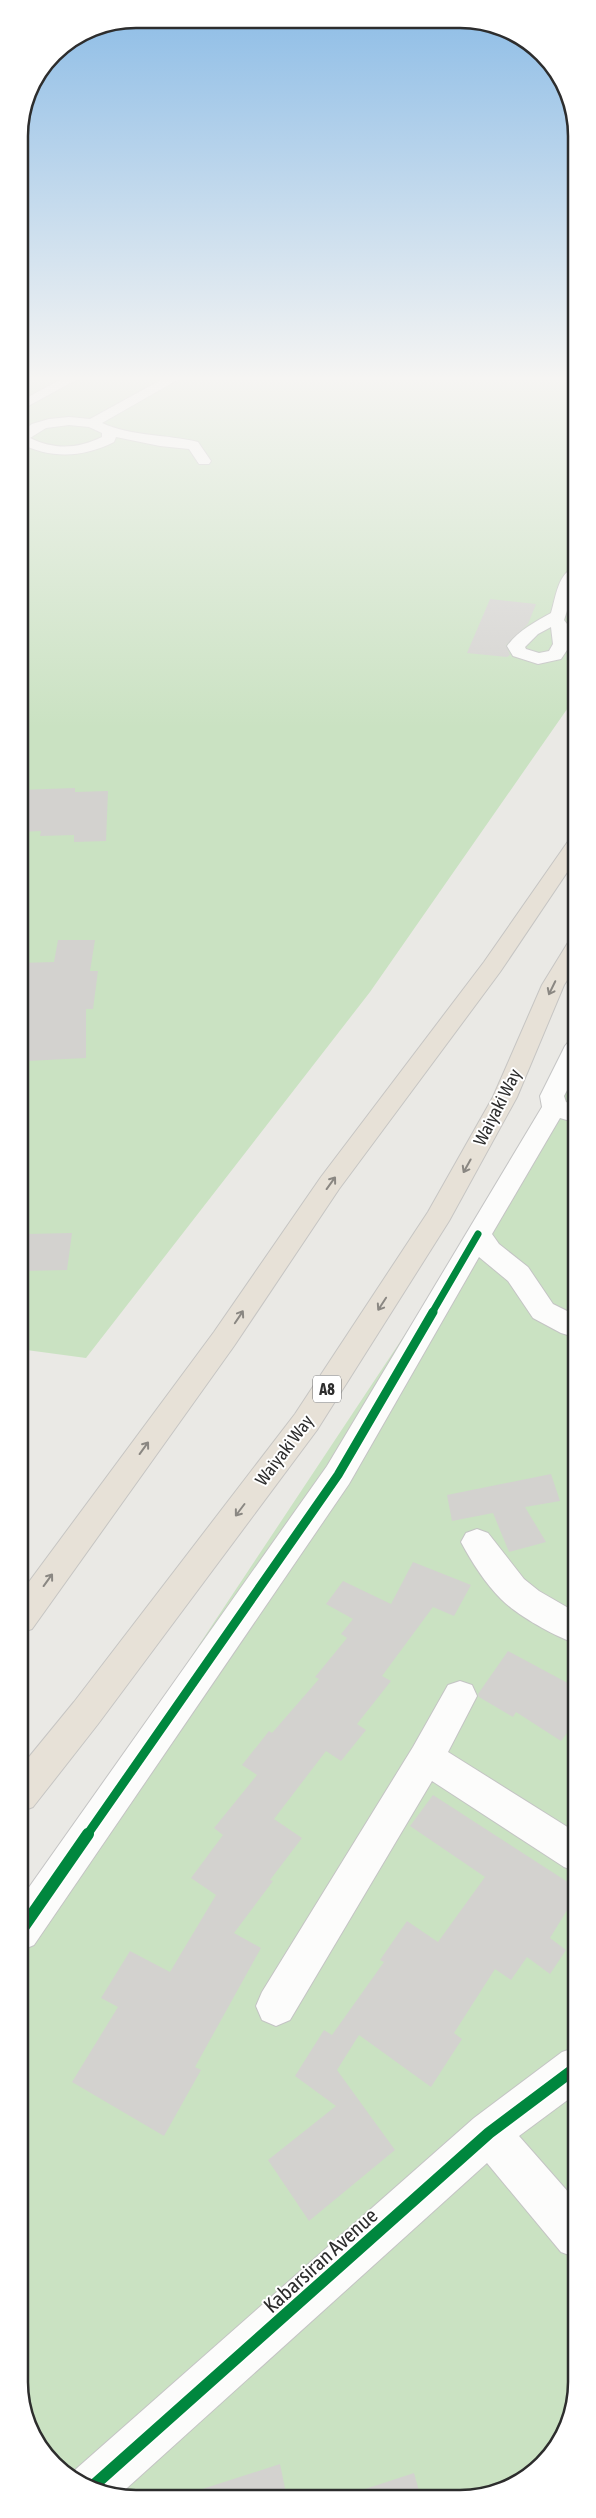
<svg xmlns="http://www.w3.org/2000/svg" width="596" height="2518" viewBox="0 0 596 2518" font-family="'Asap Condensed',sans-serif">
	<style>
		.green { fill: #cae2c2 }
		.building { fill: #d3d2cf }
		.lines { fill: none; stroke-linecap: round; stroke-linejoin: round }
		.minor-casing { stroke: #c4c4c4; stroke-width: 2 }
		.highway-casing { stroke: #c6c5c3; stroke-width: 2 }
		.minor { fill: #fcfcfb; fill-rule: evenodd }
		.highway { fill: #e7e1d7; fill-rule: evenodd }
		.cycleway-far2-casing { stroke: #fff; stroke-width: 10 }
		.cycleway-far1-casing { stroke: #fff; stroke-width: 12 }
		.cycleway-casing { stroke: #fff; stroke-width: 15 }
		.cycleway-far2 { stroke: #00873e; stroke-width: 7 }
		.cycleway-far1 { stroke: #00873e; stroke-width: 9 }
		.cycleway { stroke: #00873e; stroke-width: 12 }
		.oneway { stroke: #8a8782 }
		.labels { text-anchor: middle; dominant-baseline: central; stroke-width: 4; stroke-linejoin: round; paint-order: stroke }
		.shield { fill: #fff; stroke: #6c6c6c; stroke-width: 1 }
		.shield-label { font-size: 16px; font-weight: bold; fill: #2d2d2d }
		.street-label { font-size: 18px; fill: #2d2d2d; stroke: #fff }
		.near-street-label { font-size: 21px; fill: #2d2d2d; stroke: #fff }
		.rim { fill: none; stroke: #2d2d2d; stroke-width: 2.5 }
	</style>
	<rect width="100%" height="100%" fill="#eae9e5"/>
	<!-- green -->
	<path class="green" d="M19 375H576V691L572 702 370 992 86 1358 19 1349Z
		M577 1075V2390L568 2427 548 2460 512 2487 476 2498 113 2497 53 2465 20 2398V1915Z"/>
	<!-- building -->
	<path class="building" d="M490 599 536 604 528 624 506 645 510 655 507 657 467 653Z
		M75 788V792L108 791 106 841 74 842V835L40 836 41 831 19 832V790Z
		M58 940H95L90 971H98L93 1009H86V1058L27 1061 29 1018H19V963L54 962Z
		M72 1233 67 1270 21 1271 26 1234Z
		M551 1474 560 1501 525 1507 546 1542 509 1552 493 1513 452 1521 447 1495Z
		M413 1562 471 1585 454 1616 433 1607 382 1676 391 1681 357 1724 366 1730 341 1761 326 1751 274 1819 302 1838 270 1880 273 1881 234 1933 261 1948 195 2067 201 2070 164 2136 72 2082 118 2007 101 1998 130 1951 170 1972 216 1895 191 1878 223 1835 214 1828 257 1775 242 1765 269 1731 272 1733 319 1679 315 1677 347 1638 341 1634 353 1619 326 1604 343 1581 391 1604Z
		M508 1651 577 1688V1720L561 1741 516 1712 513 1717 479 1697 478 1694Z
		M433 1795 577 1888V1894L550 1938 566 1950 550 1974 527 1957 511 1980 495 1969 454 2033 462 2039 431 2087 359 2035 337 2070 395 2150 309 2221 268 2160 336 2106 295 2076 324 2030 332 2035 384 1962 380 1960 407 1921 438 1942 485 1877 410 1826Z
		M280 2464 287 2498 191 2497 190 2493Z
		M414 2473 421 2498H351L350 2494Z"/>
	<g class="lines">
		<!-- minor casing -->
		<g class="minor-casing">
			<path id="minor" d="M69 375H85L19 411V402Z
				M170 375H186L102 423C133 437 166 434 198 442L211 461 209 464H199L189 449 160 446 116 437 114 442C82 458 51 459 19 443V434L32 424 49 419 69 417 90 419ZM69 425 89 427 102 433V437C78 449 54 450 30 438L46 428Z
				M576 567V583L564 620 567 624 571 644 561 659 538 664 513 656 507 646C519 630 535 622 551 613 556 597 558 572 576 567ZM551 627 553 644 549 651 539 653 526 649 525 647 538 634Z
				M577 1039V1071L564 1096 566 1102 577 1106V1123L560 1118 492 1234 499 1244 528 1267 553 1304 577 1316V1335L571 1336 561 1333 533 1318 508 1281 479 1257 349 1484 34 1945 20 1951V1900L327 1466 542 1107 540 1096 565 1046 569 1041Z
				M477 1529 488 1533 524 1579 539 1591 577 1613V1644C554 1636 518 1616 501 1599 486 1584 471 1561 461 1542L466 1533Z
				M460 1681 472 1685 477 1696 448 1752 577 1833V1872L564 1867 432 1781 290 2020 276 2026 262 2020 256 2006 262 1992 413 1747 448 1685Z
				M577 2047V2093L519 2136 577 2202V2258L561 2252 487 2163 117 2497H113L73 2476 76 2469 474 2118 562 2052Z"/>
		</g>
		<!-- highway casing -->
		<g class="highway-casing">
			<path id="highway" d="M576 838V859L500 972 339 1189 234 1346 32 1629 20 1633V1594L214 1332 321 1177 484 962 569 840Z
				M576 939 577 965 564 985 517 1097 449 1221 317 1430 98 1724 33 1807 20 1812V1768L74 1702 295 1414 428 1212 493 1097 542 985 569 941Z"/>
		</g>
		<!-- minor -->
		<use href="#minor" class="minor"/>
		<!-- highway -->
		<use href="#highway" class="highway"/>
		<!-- cycleway-far2 casing -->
		<g class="cycleway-far2-casing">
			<path id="cycleway-far2" d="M432 1313 478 1234"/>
		</g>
		<!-- cycleway-far1 casing -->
		<g class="cycleway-far1-casing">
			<path id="cycleway-far1" d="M87 1835 338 1475 433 1312"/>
		</g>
		<!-- cycleway casing -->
		<g class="cycleway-casing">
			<path id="cycleway" d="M20 1932 88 1834
				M93 2486 489 2133 577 2067"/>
		</g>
		<!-- cycleway-far2 -->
		<use href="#cycleway-far2" class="cycleway-far2"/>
		<!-- cycleway-far1 -->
		<use href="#cycleway-far1" class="cycleway-far1"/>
		<!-- cycleway -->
		<use href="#cycleway" class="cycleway"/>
	</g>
	<!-- one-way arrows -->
	<defs><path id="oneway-shaft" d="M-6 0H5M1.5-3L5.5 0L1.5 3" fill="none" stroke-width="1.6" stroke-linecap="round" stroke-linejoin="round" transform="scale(1.25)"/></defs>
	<g class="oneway">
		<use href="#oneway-shaft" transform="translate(552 988) rotate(116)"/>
		<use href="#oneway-shaft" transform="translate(467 1166) rotate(119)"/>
		<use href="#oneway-shaft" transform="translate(331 1183) rotate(-54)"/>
		<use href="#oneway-shaft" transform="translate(382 1304) rotate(123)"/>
		<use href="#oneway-shaft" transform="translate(239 1317) rotate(-56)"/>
		<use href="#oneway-shaft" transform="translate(144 1448) rotate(-54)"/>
		<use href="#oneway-shaft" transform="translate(240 1510) rotate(127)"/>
		<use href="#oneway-shaft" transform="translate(48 1580) rotate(-54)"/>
	</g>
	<!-- sky -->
	<linearGradient id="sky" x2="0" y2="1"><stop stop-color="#8cbce6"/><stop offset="0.52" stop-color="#f6f5f3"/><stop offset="1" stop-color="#f6f5f3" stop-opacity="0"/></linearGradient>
	<rect width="596" height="728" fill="url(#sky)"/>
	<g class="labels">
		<!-- shield labels -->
		<rect class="shield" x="313" y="1375.5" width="28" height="27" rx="4"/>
		<g class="shield-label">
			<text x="327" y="1389">A8</text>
		</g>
		<!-- street labels -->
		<g class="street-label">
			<text transform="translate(497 1107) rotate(-63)">Waiyaki Way</text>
			<text transform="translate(284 1450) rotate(-53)">Waiyaki Way</text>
		</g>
		<!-- near-street labels -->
		<g class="near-street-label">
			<text transform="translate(320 2260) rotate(-42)">Kabarsiran Avenue</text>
		</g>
	</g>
	<!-- crop -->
	<path d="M0 0H596V2518H0ZM136 28H460A108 108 0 0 1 568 136V2382A108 108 0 0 1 460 2490H136A108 108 0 0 1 28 2382V136A108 108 0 0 1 136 28Z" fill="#fff" fill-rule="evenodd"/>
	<path class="rim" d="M136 28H460A108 108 0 0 1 568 136V2382A108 108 0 0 1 460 2490H136A108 108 0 0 1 28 2382V136A108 108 0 0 1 136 28Z"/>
</svg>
